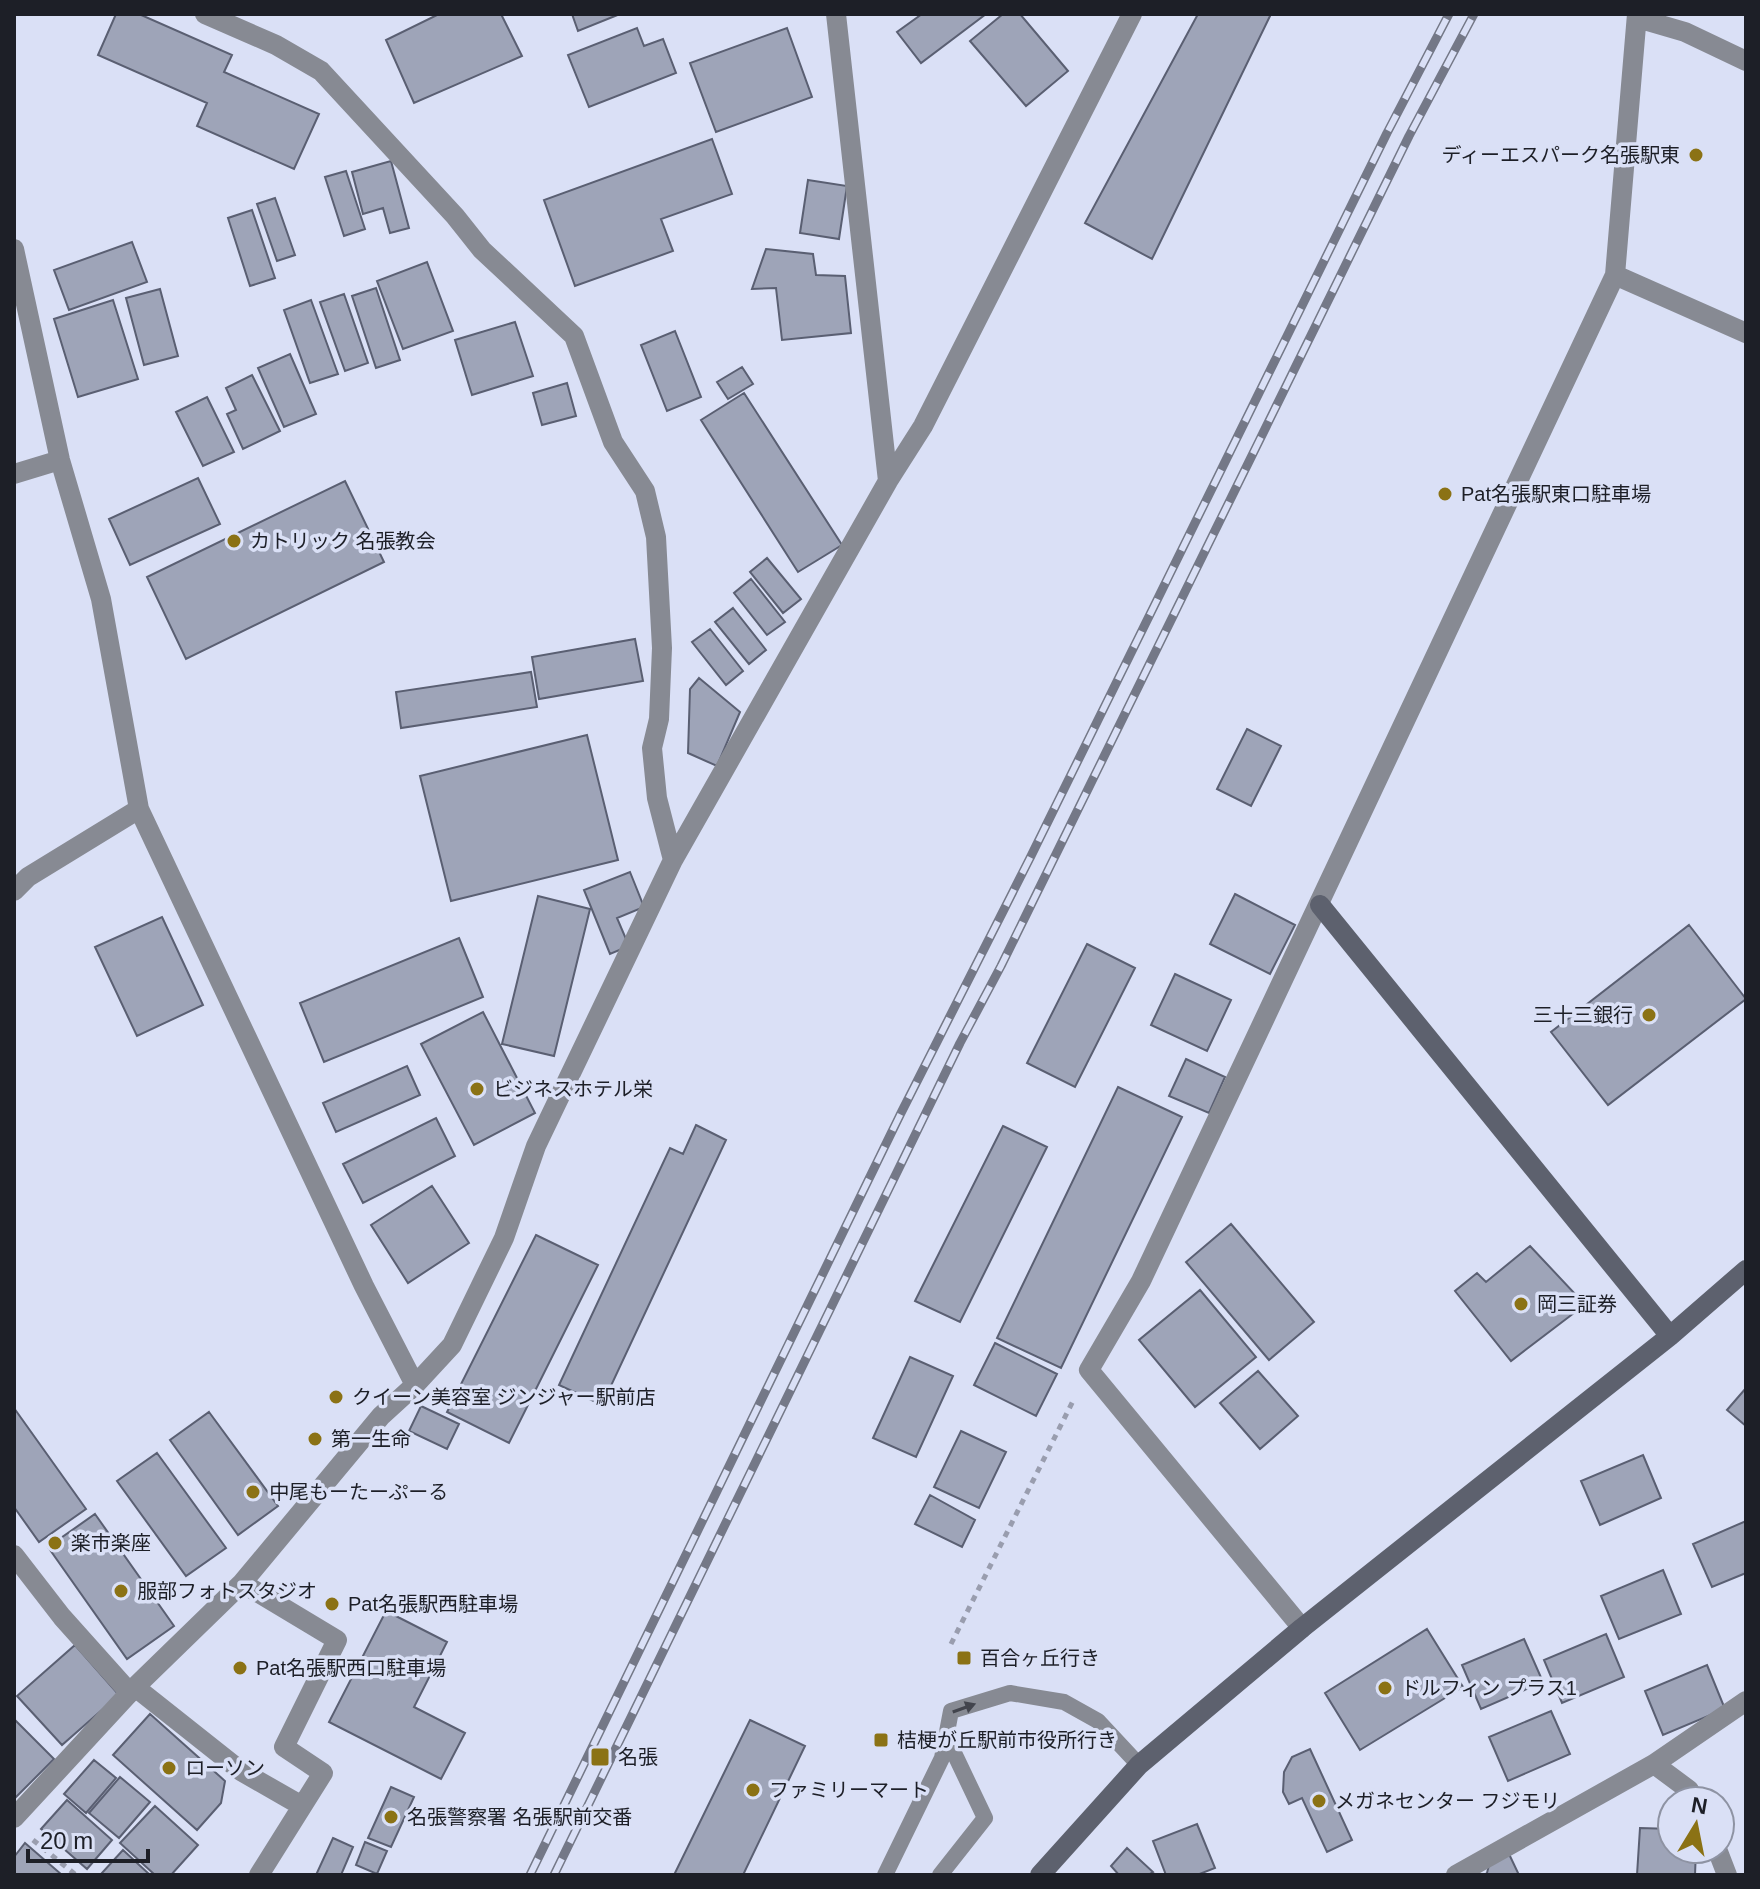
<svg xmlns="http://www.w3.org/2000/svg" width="1760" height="1889" viewBox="0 0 1760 1889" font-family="Arial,'Noto Sans JP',sans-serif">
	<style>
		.building { fill: #9ea4b8; stroke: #5a5f72; stroke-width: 2 }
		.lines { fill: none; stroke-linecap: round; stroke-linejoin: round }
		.path { stroke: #999dae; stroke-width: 5; stroke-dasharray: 6 6; stroke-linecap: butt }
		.lane { stroke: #878a93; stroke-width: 16 }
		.street { stroke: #878a93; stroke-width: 20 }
		.secondary { stroke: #5d616e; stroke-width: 20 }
		.rail-casing { stroke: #747887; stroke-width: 9 }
		.rail { stroke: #dae0f6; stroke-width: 6; stroke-dasharray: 18; stroke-linecap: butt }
		.oneway { fill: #42444d }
		.poi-dot { fill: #8b7215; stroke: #dae0f6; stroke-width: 3 }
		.labels { text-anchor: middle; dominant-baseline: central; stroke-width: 7; stroke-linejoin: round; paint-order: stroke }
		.poi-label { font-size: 20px; fill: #1d1f27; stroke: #dae0f6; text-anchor: start }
	</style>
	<rect width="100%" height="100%" fill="#dae0f6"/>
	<!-- building -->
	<path class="building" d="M116 14H139L232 55 224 72 319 114 294 169 197 126 207 103 98 55Z
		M439 14H501L522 56 414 103 386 40Z
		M572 14H620L578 31Z
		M922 14H986L921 63 897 32Z
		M1003 14H1020L1068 71 1026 106 970 41Z
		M1198 14H1271L1152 259 1085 223Z
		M637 28 644 46 663 39 676 73 589 107 568 55Z
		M787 28 812 97 716 132 690 63Z
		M712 139 732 194 661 219 673 251 575 286 544 200Z
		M391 161 409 228 390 233 383 208 363 214 352 172Z
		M346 171 365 229 344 236 325 177Z
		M808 180 847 186 839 239 800 233Z
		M275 198 295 255 277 261 257 204Z
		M252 210 275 278 250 286 228 218Z
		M132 242 147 282 69 310 54 270Z
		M766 249 813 254 816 275 845 276 851 333 782 340 776 288 752 289Z
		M427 262 453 331 403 349 377 281Z
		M376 288 400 360 376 368 352 296Z
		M160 289 178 356 144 365 126 298Z
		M344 294 368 363 345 371 320 302Z
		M113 300 138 379 78 397 54 319Z
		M311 300 338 374 310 383 284 310Z
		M515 322 533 376 472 395 455 340Z
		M675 331 701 397 667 411 641 345Z
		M290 354 316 414 284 427 258 368Z
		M742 367 753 384 728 399 717 382Z
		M252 375 280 431 243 449 227 414 236 410 226 388Z
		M567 383 576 416 542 425 533 393Z
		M744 393 842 545 798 572 701 420Z
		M207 397 234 452 203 466 176 412Z
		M198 478 220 524 130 565 109 519Z
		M345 481 384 562 186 659 147 577Z
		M767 558 801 599 783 613 750 572Z
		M751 579 785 622 767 635 734 593Z
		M733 608 766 650 749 664 715 622Z
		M710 629 743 671 726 685 692 642Z
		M635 639 643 681 539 699 532 657Z
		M531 672 537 707 401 728 396 692Z
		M699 678 740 712 717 766 688 753 690 689Z
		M1247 729 1281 746 1251 806 1217 789Z
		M587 735 618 860 451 901 420 776Z
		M630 872 644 907 617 918 629 946 610 954 584 890Z
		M1235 894 1295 925 1270 974 1210 944Z
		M538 896 590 909 554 1056 502 1044Z
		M162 917 203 1005 137 1036 95 947Z
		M1689 925 1746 999 1608 1105 1551 1032Z
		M459 938 483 997 324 1062 300 1003Z
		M1087 944 1135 968 1075 1087 1027 1063Z
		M1175 974 1231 1000 1207 1051 1151 1025Z
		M483 1012 535 1113 474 1145 421 1044Z
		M1186 1059 1225 1077 1209 1113 1169 1096Z
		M407 1066 420 1095 336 1132 323 1103Z
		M1118 1087 1182 1117 1061 1368 997 1338Z
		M436 1118 455 1156 363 1203 343 1164Z
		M696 1125 726 1140 602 1405 559 1385 670 1148 683 1154Z
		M1003 1126 1047 1147 960 1322 915 1301Z
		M432 1186 469 1243 408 1283 371 1225Z
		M1231 1224 1314 1322 1269 1360 1186 1262Z
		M536 1235 598 1265 509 1443 447 1412Z
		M1530 1246 1577 1296 1574 1313 1511 1361 1455 1291 1477 1273 1486 1282Z
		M1200 1290 1256 1357 1195 1407 1139 1340Z
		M995 1343 1057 1374 1036 1416 974 1385Z
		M910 1357 953 1376 916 1457 873 1438Z
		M1258 1371 1298 1416 1260 1449 1220 1403Z
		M1746 1388V1426L1727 1410Z
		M421 1406 459 1424 447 1449 409 1431Z
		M14 1408 86 1509 39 1542 14 1507Z
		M209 1412 278 1506 238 1535 170 1440Z
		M961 1431 1006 1452 979 1508 934 1487Z
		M157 1453 226 1548 186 1576 117 1481Z
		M1643 1455 1661 1498 1600 1525 1581 1481Z
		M930 1495 975 1520 962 1547 915 1524Z
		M95 1514 174 1626 127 1659 48 1547Z
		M1746 1521V1573L1712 1587 1693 1544Z
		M1663 1570 1681 1614 1619 1639 1601 1596Z
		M386 1611 447 1642 414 1707 465 1733 441 1779 329 1722Z
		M1427 1629 1463 1687 1360 1750 1325 1693Z
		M1606 1634 1624 1677 1562 1703 1544 1660Z
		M1524 1639 1543 1682 1481 1709 1462 1665Z
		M75 1645 119 1695 62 1745 17 1696Z
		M1707 1665 1725 1709 1663 1735 1645 1691Z
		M1551 1711 1570 1754 1508 1781 1489 1737Z
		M150 1714 225 1781 221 1803 197 1830 113 1755Z
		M14 1719 54 1759 14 1799Z
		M750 1720 805 1746 743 1875H674Z
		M1310 1749 1352 1840 1327 1852 1302 1798 1289 1804 1283 1792 1284 1772 1292 1757Z
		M94 1760 116 1778 86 1813 64 1794Z
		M120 1777 150 1802 119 1838 89 1813Z
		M391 1787 414 1797 391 1847 368 1838Z
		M67 1800 112 1840 87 1869 41 1829Z
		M155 1806 198 1845 171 1875H155L120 1843Z
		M1197 1824 1215 1868 1197 1875H1166L1153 1841Z
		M1640 1828 1672 1829V1849H1696L1695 1875H1637Z
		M333 1838 353 1847 341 1875H316Z
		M365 1842 387 1851 377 1874 356 1865Z
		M25 1843 62 1875H14V1857Z
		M1127 1848 1153 1872 1148 1875H1119L1111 1866Z
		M123 1850 150 1875 101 1874Z
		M1509 1854 1519 1875H1484L1487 1873 1489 1865Z"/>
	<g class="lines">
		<!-- path -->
		<path class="path" d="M951 1644 1074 1399
			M33 1840 76 1875"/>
		<!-- lane -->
		<path class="lane" d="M885 1875 942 1758 951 1711 1010 1693 1064 1702 1098 1721 1139 1765
			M940 1875 985 1818 946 1736"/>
		<!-- street -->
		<path class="street" d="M205 14 276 45 321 71 455 216 482 250 574 336 613 442 645 491 656 537 662 648 659 719 652 748 657 798 673 860
			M836 14 888 481
			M1637 18 1685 32 1746 61
			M14 249 60 460 101 599 139 809 364 1286 415 1385
			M1615 275 1746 333
			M14 474 60 460
			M14 891 28 877 139 809
			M14 1555 62 1617 130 1693
			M242 1583 337 1640 284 1747 323 1773 259 1875
			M1302 1628 1089 1370 1141 1281 1615 275 1637 14
			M135 1687 241 1771 302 1806
			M1654 1764 1689 1790 1695 1801
			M14 1818 135 1687 242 1583 381 1416 415 1385 452 1345 504 1238 536 1146 673 860 888 481 923 426 1132 14
			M1717 1849 1727 1875
			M1456 1875 1654 1764 1746 1701"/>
		<!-- secondary -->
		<path class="secondary" d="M1320 905 1670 1336
			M1040 1875 1139 1765 1302 1628 1670 1336 1746 1270"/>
		<!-- rail casing -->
		<g class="rail-casing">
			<path id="rail" d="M530 1875 901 1113 1031 856 1387 133 1449 14
				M554 1875 960 1043 1001 966 1409 136 1474 14"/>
		</g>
		<!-- rail -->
		<use href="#rail" class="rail"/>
	</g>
	<!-- one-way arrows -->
	<defs><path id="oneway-solid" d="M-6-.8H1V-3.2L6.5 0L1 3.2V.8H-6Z" transform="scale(2)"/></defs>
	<use class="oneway" href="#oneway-solid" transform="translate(964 1708) rotate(-20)"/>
	<!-- markers -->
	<g class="poi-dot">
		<circle cx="1696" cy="155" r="8"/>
		<circle cx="1445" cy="494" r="8"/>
		<circle cx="234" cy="541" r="8"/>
		<circle cx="1649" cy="1015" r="8"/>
		<circle cx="477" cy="1089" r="8"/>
		<circle cx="1521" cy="1304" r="8"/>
		<circle cx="336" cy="1397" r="8"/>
		<circle cx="315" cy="1439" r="8"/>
		<circle cx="253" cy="1492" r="8"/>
		<circle cx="55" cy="1543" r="8"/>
		<circle cx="121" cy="1591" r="8"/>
		<circle cx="332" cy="1604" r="8"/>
		<rect x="956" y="1650" width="16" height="16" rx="4"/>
		<circle cx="240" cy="1668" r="8"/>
		<circle cx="1385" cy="1688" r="8"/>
		<rect x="873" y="1732" width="16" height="16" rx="4"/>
		<rect x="590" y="1747" width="20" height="20" rx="4"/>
		<circle cx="169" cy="1768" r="8"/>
		<circle cx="753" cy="1790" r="8"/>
		<circle cx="1319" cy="1801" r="8"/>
		<circle cx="391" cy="1817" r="8"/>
	</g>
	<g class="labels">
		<!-- poi labels -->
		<g class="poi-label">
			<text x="1680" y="155" text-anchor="end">ディーエスパーク名張駅東</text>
			<text x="1461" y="494">Pat名張駅東口駐車場</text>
			<text x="250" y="541">カトリック 名張教会</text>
			<text x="1633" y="1015" text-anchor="end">三十三銀行</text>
			<text x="493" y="1089">ビジネスホテル栄</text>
			<text x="1537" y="1304">岡三証券</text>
			<text x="352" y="1397">クイーン美容室 ジンジャー駅前店</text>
			<text x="331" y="1439">第一生命</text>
			<text x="269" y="1492">中尾もーたーぷーる</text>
			<text x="71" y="1543">楽市楽座</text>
			<text x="137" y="1591">服部フォトスタジオ</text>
			<text x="348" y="1604">Pat名張駅西駐車場</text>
			<text x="980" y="1658">百合ヶ丘行き</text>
			<text x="256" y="1668">Pat名張駅西口駐車場</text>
			<text x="1401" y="1688">ドルフィン プラス1</text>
			<text x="897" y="1740">桔梗が丘駅前市役所行き</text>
			<text x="618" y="1757">名張</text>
			<text x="185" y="1768">ローソン</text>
			<text x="769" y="1790">ファミリーマート</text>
			<text x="1335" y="1801">メガネセンター フジモリ</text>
			<text x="407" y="1817">名張警察署 名張駅前交番</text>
		</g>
	</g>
	<!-- border -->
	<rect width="1760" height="1889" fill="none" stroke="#1d1f27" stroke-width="32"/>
	<!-- north arrow -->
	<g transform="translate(1696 1825) rotate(10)"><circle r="38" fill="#dae0f6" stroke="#8e93a3" stroke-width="2"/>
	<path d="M0-6L14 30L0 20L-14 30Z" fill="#8b7215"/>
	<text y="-12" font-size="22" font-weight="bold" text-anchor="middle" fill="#1d1f27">N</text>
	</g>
	<!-- scale -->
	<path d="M28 1849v12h120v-12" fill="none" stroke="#1d1f27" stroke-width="4"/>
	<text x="40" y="1849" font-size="24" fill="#1d1f27" stroke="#dae0f6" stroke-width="6" paint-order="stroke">20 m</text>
</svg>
